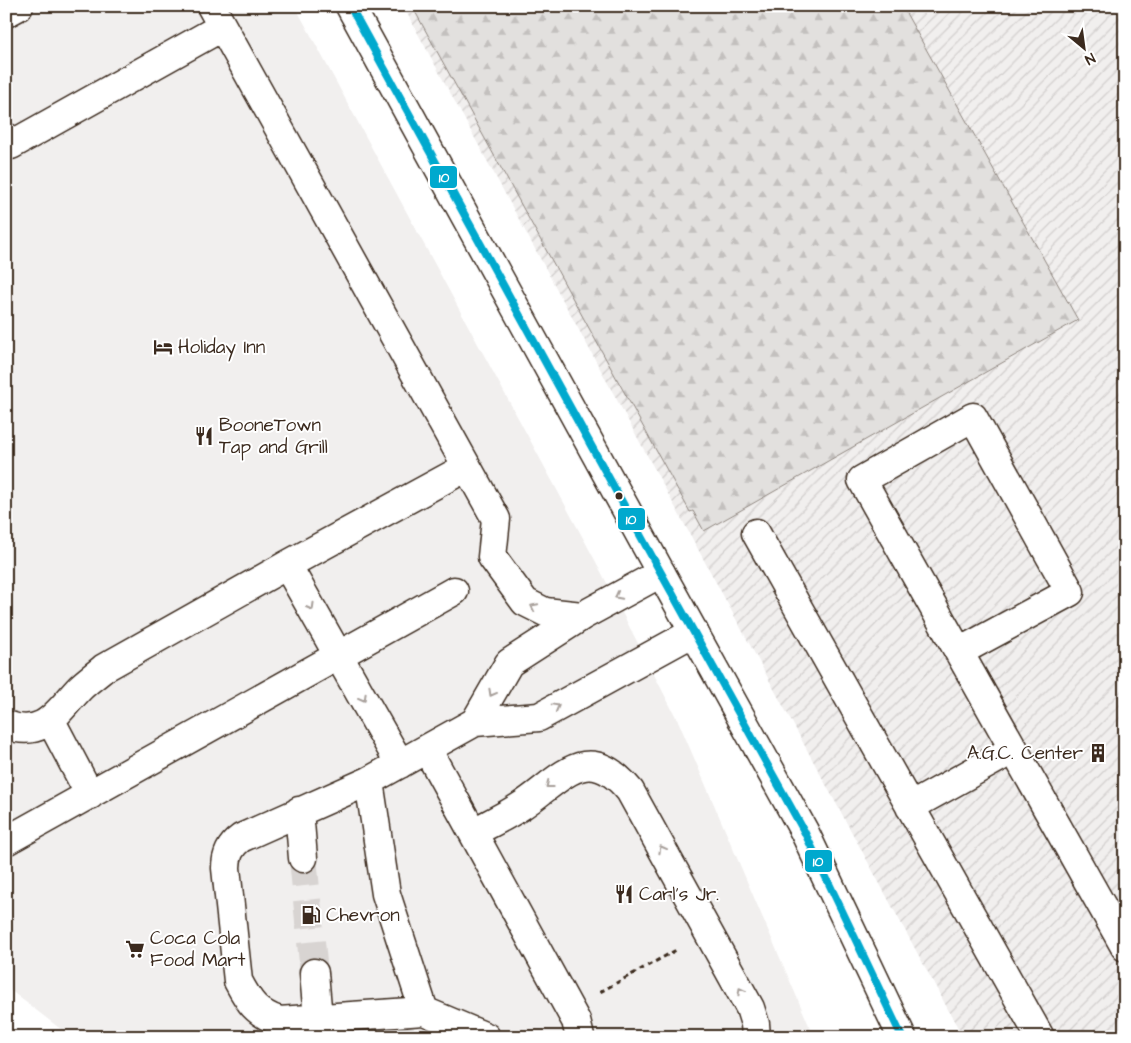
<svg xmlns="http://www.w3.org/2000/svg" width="1131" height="1043" viewBox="0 0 1131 1043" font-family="'Architects Daughter',sans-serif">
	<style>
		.built { fill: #f1efee }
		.industrial { fill: url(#industrial-furrows) }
		.forest { fill: url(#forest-firs); stroke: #8e857e }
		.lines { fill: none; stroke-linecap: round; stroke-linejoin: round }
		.minor-tunnel { stroke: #d8d4d2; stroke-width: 28; stroke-dasharray: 28 14; stroke-linecap: butt }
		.minor-casing { stroke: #3b2a1e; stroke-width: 31 }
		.major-casing { stroke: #3b2a1e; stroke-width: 31 }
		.path { stroke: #3b2a1e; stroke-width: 3; stroke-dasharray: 5 4; stroke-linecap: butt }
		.minor { stroke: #fff; stroke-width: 28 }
		.major { stroke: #fff; stroke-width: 28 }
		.bus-1-casing { stroke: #fff; stroke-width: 11 }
		.bus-1 { stroke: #00a9ce; stroke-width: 8 }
		.oneway { stroke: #a79f9a }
		.bus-dot { fill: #3b2a1e; stroke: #fff; stroke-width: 2 }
		.labels { text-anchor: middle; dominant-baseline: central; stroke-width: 4; stroke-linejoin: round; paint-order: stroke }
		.poi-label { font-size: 19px; fill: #3b2a1e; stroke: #fff; text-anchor: start }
		.line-badge { stroke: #fff; stroke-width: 2 }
		.badge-label { font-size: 14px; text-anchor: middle; font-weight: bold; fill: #fff }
	</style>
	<defs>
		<pattern id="industrial-furrows" width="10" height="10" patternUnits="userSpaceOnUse" patternTransform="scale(1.25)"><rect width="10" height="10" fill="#f1efee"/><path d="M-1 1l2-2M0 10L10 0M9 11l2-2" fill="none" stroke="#d0cdcc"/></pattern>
		<pattern id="forest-firs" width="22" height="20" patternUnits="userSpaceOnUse" patternTransform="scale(1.25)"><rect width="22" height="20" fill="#e2e0de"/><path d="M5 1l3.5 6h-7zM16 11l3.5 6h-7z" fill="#c3c0be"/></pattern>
	</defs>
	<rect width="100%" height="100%" fill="#fff"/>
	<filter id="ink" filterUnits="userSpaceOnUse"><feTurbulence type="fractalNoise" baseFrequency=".02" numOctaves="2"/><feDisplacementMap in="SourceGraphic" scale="10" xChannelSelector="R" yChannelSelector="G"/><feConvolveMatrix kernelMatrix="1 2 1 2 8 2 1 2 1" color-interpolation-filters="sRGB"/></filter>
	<g filter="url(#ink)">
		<!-- built -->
		<path class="built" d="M6 6H295L596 562 679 723 814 1037H71L6 987Z"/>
		<!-- industrial -->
		<path class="industrial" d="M403 6H1125V1037H963Z"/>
		<!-- forest -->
		<path class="forest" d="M412 6H902L1078 320 704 531 693 511 690 512Z"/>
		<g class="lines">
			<!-- minor-tunnel -->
			<path class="minor-tunnel" d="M303 858 314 973"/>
			<!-- minor casing -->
			<g class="minor-casing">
				<path id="minor" d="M211 6 496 519 492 557 525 602 545 612 582 616
					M6 13 19 6
					M6 137 11 145 222 27
					M756 533 1040 1037
					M287 565 400 764
					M959 652 1070 592 973 417 862 480 1125 947
					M51 721 90 795
					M475 722 509 663 582 616 661 573
					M6 725C44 739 57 712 80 688 87 681 96 675 104 668L287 565 467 467
					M427 749 576 1021 580 1037
					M369 781 241 838C230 846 226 855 226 868L238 981C249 1002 256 1013 279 1021L424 1011
					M910 807 1014 749
					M299 811 303 858
					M474 832C489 824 506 816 521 806 561 780 587 738 630 791L750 1008 755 1024 756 1037
					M6 841 454 591
					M314 973 318 1018
					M486 1037 424 1011 386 894 369 781 475 722 539 717 694 632"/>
			</g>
			<!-- major casing -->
			<g class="major-casing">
				<path id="major" d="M350 6 661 573 804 831 902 1037"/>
			</g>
			<!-- path -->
			<path class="path" d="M600 992 678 949
				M6 1012V1016"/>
			<!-- minor -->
			<use href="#minor" class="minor"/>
			<!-- major -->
			<use href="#major" class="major"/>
			<!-- bus-1 casing -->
			<g class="bus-1-casing">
				<path id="bus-1" d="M350 6 661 573 804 831 902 1037"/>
			</g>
			<!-- bus-1 -->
			<use href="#bus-1" class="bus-1"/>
		</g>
		<!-- one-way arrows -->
		<defs><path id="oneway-chevron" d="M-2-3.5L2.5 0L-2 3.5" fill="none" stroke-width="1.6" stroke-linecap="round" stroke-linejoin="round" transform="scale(1.25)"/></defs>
		<g class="oneway">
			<use href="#oneway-chevron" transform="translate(618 596) rotate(152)"/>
			<use href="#oneway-chevron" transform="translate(311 607) rotate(60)"/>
			<use href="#oneway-chevron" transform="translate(534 607) rotate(-154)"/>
			<use href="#oneway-chevron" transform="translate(492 693) rotate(119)"/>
			<use href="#oneway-chevron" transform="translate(363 698) rotate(61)"/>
			<use href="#oneway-chevron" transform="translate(556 707) rotate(-29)"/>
			<use href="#oneway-chevron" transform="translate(549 785) rotate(142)"/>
			<use href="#oneway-chevron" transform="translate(662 849) rotate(-119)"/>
			<use href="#oneway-chevron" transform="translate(741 991) rotate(-119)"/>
		</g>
	</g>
	<!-- icons -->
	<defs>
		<g id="hotel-bare" transform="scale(1.5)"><path d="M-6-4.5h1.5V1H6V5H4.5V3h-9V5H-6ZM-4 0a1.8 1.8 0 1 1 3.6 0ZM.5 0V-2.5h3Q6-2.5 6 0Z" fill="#3b2a1e" stroke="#fff" stroke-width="2.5" paint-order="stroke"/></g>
		<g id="restaurant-bare" transform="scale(1.5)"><path d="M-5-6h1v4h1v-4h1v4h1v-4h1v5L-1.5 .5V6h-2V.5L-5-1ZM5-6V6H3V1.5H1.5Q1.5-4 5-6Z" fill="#3b2a1e" stroke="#fff" stroke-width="2.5" paint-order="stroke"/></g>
		<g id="building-bare" transform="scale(1.5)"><path d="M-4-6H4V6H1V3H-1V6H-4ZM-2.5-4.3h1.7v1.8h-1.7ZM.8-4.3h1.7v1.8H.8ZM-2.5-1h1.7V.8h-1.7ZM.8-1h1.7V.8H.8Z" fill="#3b2a1e" stroke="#fff" stroke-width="2.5" paint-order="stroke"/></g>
		<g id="fuel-bare" transform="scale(1.5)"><path d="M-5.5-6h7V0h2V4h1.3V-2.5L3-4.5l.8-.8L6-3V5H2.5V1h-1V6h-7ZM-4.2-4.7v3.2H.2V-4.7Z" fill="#3b2a1e" stroke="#fff" stroke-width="2.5" paint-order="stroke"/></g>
		<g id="supermarket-bare" transform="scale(1.5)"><path d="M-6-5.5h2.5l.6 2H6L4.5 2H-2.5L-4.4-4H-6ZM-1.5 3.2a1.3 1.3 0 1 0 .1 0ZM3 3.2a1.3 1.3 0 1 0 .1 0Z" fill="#3b2a1e" stroke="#fff" stroke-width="2.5" paint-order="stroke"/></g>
	</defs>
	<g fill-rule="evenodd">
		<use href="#hotel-bare" x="163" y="347"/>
		<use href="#restaurant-bare" x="204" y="436"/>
		<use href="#building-bare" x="1098" y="753"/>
		<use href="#restaurant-bare" x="624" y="894"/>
		<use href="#fuel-bare" x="311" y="915"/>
		<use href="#supermarket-bare" x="135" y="949"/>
	</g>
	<!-- markers -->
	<circle class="bus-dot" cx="619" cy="496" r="4.5"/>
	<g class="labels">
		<!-- poi labels -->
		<g class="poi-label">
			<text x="178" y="347">Holiday Inn</text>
			<text x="219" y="425">BooneTown<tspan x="219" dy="22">Tap and Grill</tspan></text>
			<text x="1083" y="753" text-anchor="end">A.G.C. Center</text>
			<text x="639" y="894">Carl's Jr.</text>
			<text x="326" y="915">Chevron</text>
			<text x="150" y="938">Coca Cola<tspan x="150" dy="22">Food Mart</tspan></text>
		</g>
	</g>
	<g class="line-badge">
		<rect x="429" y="165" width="29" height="24" rx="5" fill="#00a9ce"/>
		<rect x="617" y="507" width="29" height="24" rx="5" fill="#00a9ce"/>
		<rect x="804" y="849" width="29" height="24" rx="5" fill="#00a9ce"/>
	</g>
	<g class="badge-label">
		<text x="444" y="182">10</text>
		<text x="631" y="524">10</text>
		<text x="818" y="866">10</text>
	</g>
	<!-- margin -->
	<rect width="1131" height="1043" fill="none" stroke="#fff" stroke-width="25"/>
	<rect x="12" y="12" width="1106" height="1018" fill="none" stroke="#3b2a1e" stroke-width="2" filter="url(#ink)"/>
	<!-- north arrow -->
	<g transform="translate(1084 48) rotate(151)" stroke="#ffffff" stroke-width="4" paint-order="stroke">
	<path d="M0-4L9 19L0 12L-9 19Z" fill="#3b2a1e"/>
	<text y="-8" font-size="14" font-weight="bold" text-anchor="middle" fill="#3b2a1e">N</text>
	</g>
</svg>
